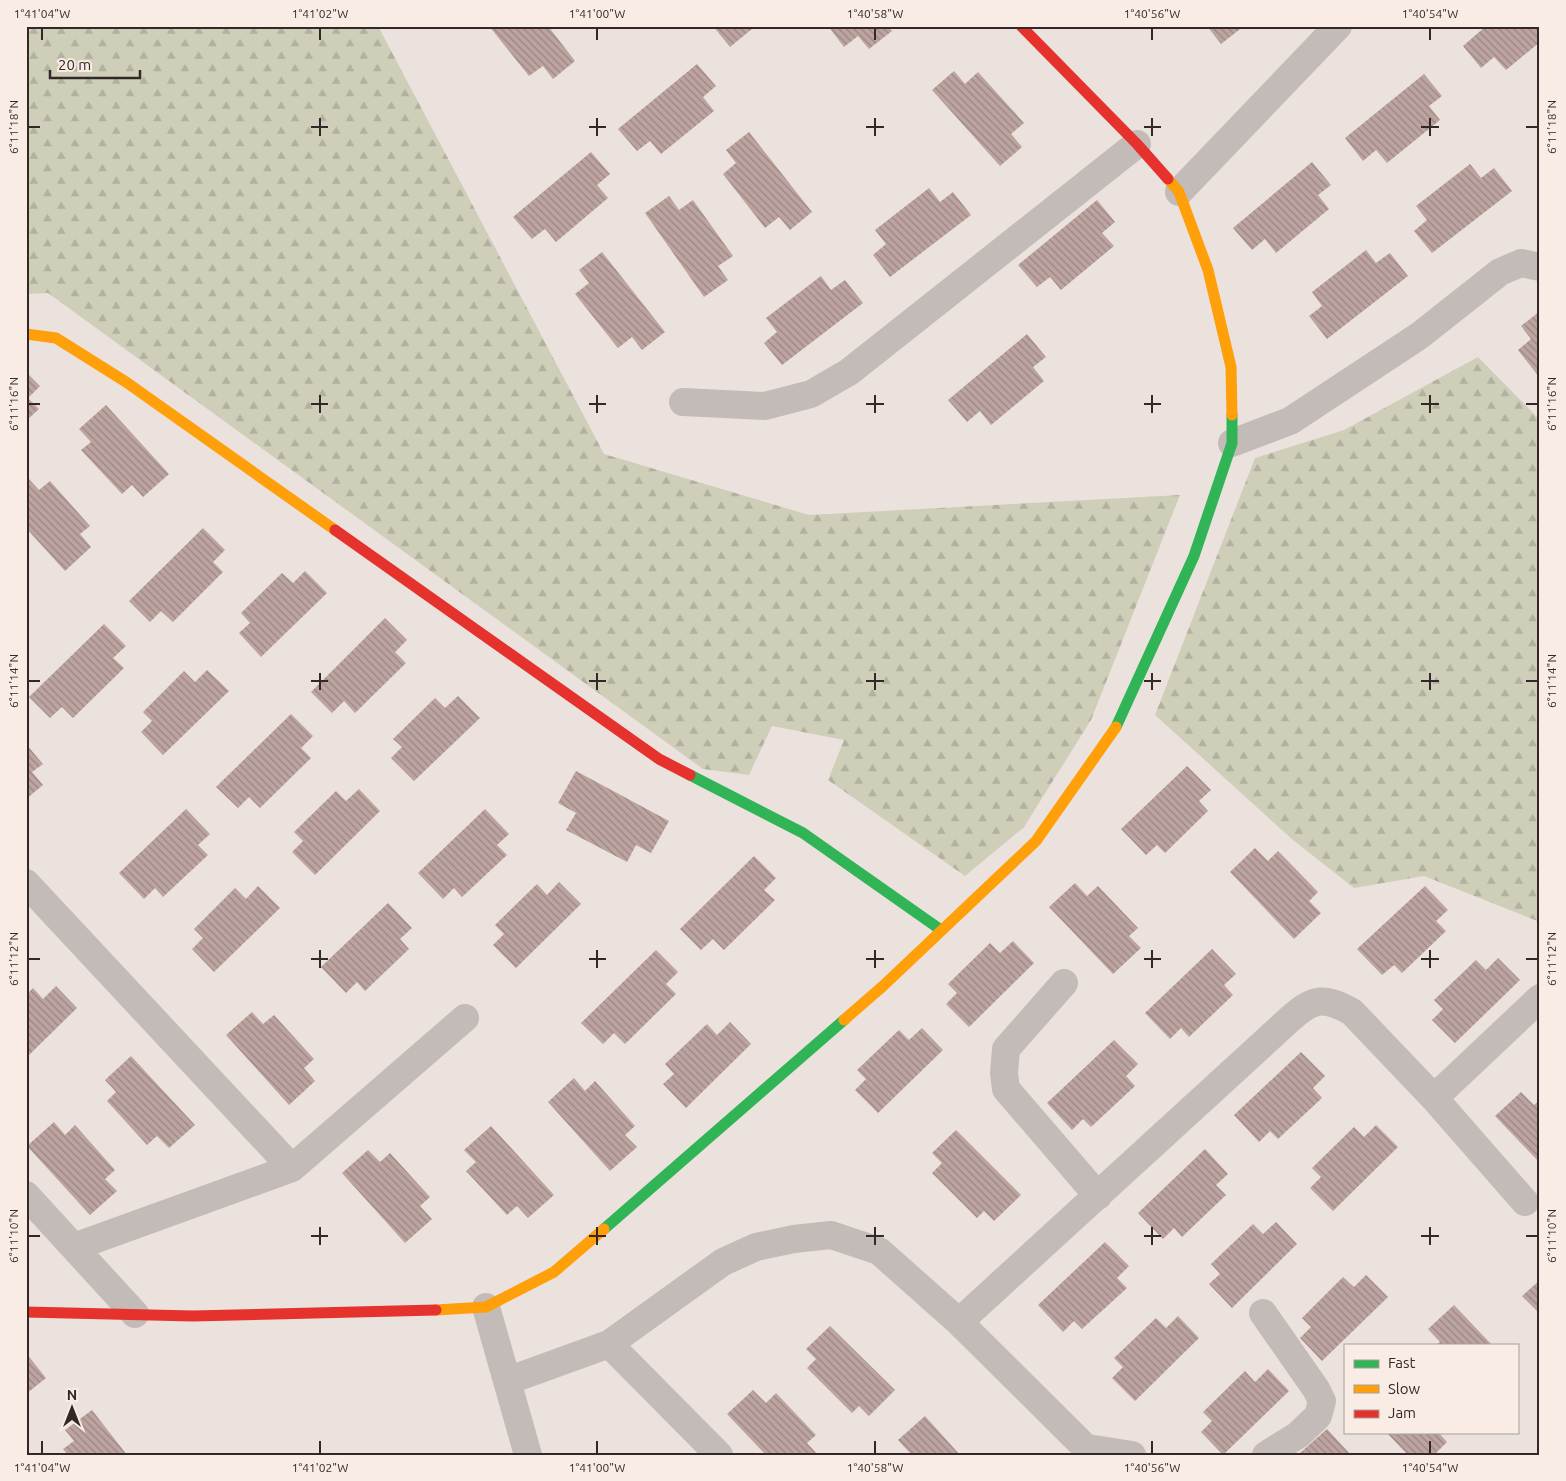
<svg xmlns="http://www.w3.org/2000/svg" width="1566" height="1481" viewBox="0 0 1566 1481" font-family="Ubuntu,sans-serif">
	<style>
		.forest { fill: url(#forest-firs) }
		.building { fill: url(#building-back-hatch) }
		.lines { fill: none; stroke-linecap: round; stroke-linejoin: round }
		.street { stroke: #c3bbb8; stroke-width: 28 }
		.fast { stroke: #30b455; stroke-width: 11 }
		.slow { stroke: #ff9f0a; stroke-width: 11 }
		.jam { stroke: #e5322d; stroke-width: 11 }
		.ticks { fill: none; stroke: #332827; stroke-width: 2 }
		.neatline { fill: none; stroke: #332827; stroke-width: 2 }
		.ticks-label { font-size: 12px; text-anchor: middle; fill: #332827 }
	</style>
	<defs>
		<pattern id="forest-firs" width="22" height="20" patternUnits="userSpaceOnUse" patternTransform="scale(1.25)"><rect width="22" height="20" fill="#ceceb9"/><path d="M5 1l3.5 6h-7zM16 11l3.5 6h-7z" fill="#b1b19f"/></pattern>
		<pattern id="building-back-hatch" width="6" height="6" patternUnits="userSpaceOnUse" patternTransform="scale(1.25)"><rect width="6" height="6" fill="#bda4a0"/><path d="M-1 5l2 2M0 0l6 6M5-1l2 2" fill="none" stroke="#9a8682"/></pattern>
	</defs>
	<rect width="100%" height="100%" fill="#ebe2de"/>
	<!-- forest -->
	<path class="forest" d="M26 26H378L604 454 809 515 1180 495 1091 720 1024 827 965 876 828 780 844 740 772 726 749 775 703 769 48 293 26 294Z
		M1478 357 1540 420V922L1424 876 1354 888 1293 840 1155 715 1255 458 1344 430Z"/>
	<!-- building -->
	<path class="building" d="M489 26H548L575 61 553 79 543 66 529 76Z
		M713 26H750L752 29 730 47Z
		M828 26H888L892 31 869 49 858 36 844 47Z
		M1207 26H1244L1221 44Z
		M1486 26H1540V42L1506 70 1494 57 1481 68 1463 46Z
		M697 64 716 86 703 97 714 111 661 154 650 141 637 151 618 129Z
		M954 71 965 84 978 72 1024 123 1011 134 1022 147 1000 166 932 90Z
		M1424 74 1442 96 1429 106 1440 120 1387 163 1376 150 1363 161 1345 138Z
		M749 132 812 212 790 230 779 217 765 228 723 174 736 163 726 150Z
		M591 152 610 174 597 185 608 198 556 242 545 229 532 239 513 217Z
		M1312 162 1331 185 1318 195 1329 209 1276 253 1265 239 1252 250 1233 228Z
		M1470 164 1481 178 1494 168 1512 191 1432 253 1414 231 1427 220 1416 206Z
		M929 188 940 202 953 192 971 215 890 277 873 255 886 244 875 230Z
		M669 196 679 210 693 200 733 256 718 266 728 280 704 297 645 213Z
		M1097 200 1115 222 1102 233 1114 246 1061 290 1050 277 1037 287 1018 265Z
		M1366 250 1376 263 1390 253 1408 276 1327 339 1309 316 1322 306 1312 292Z
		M602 252 665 332 642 350 632 337 618 348 575 294 589 283 579 270Z
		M821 276 831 290 845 280 863 303 782 365 764 343 777 332 766 318Z
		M1540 311V378L1518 350 1531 339 1521 326Z
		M1027 334 1046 357 1033 367 1044 381 991 425 980 411 967 422 948 400Z
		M26 372 40 386 28 398 39 409 26 421Z
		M106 405 169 474 143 497 132 485 122 494 81 450 91 442 79 429Z
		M28 478 39 490 50 481 90 526 80 534 91 547 65 571 26 528V480Z
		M203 528 225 550 213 562 223 572 173 622 161 611 150 622 129 601Z
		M305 571 327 593 261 657 239 633 250 623 241 613 282 573 293 583Z
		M385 618 407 640 395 652 406 663 355 713 344 701 332 713 311 692Z
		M104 624 126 646 113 658 124 668 73 718 62 707 50 718 29 697Z
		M207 670 229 691 163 755 141 732 152 721 143 712 184 671 195 682Z
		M458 696 480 718 414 781 391 758 402 747 393 739 435 698 445 708Z
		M291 714 313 736 301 748 311 758 260 808 249 797 238 808 216 787Z
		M26 744 43 764 32 772 43 785 26 799Z
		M1187 766 1211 790 1199 801 1208 811 1165 853 1157 845 1146 855 1121 829Z
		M576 771 669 821 651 853 636 845 627 862 566 830 576 813 558 803Z
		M359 789 380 811 315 875 292 852 303 841 294 832 336 791 346 801Z
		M186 809 210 834 198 845 208 855 163 897 155 888 144 899 119 873Z
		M485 809 509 834 497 845 507 855 462 897 454 888 443 899 418 873Z
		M1255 848 1268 861 1278 851 1318 892 1309 901 1321 913 1294 939 1230 872Z
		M754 856 776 878 764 890 775 900 724 950 713 939 701 950 680 929Z
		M559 882 581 904 516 968 493 945 504 934 495 925 537 884 547 895Z
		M1075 883 1087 896 1098 886 1138 928 1129 936 1141 948 1113 974 1049 907Z
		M258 886 280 908 214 972 192 949 203 938 194 929 235 888 246 899Z
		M1425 886 1448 910 1436 921 1446 931 1402 973 1394 965 1382 975 1357 949Z
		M388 903 412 928 400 939 409 949 365 991 357 982 346 993 321 967Z
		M1013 941 1034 963 969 1027 946 1004 957 993 948 984 990 943 1000 953Z
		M1212 949 1236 974 1224 985 1233 995 1189 1037 1181 1028 1170 1039 1145 1013Z
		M656 950 678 972 666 984 676 994 625 1044 614 1033 603 1044 581 1023Z
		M1498 958 1520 980 1455 1043 1432 1020 1443 1009 1434 1000 1476 960 1486 970Z
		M56 986 77 1008 26 1058V995L33 988 43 999Z
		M252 1012 263 1024 274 1015 314 1059 304 1068 315 1081 289 1105 226 1035Z
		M730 1022 751 1044 686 1108 663 1084 674 1074 665 1064 707 1024 717 1035Z
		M922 1028 943 1050 878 1113 855 1090 866 1079 857 1070 899 1030 909 1040Z
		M1114 1040 1138 1064 1126 1076 1135 1086 1091 1127 1083 1119 1072 1130 1047 1103Z
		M1301 1052 1325 1076 1313 1088 1322 1098 1278 1139 1270 1131 1259 1142 1234 1115Z
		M131 1056 195 1125 169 1148 157 1136 147 1145 107 1101 116 1092 105 1080Z
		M574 1078 585 1091 595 1081 635 1126 625 1135 637 1147 610 1171 548 1102Z
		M1521 1092 1534 1105 1540 1100V1163L1495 1116Z
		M54 1122 65 1135 75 1125 115 1170 105 1179 117 1191 90 1215 27 1146Z
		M1376 1125 1398 1147 1333 1211 1310 1188 1321 1177 1312 1168 1354 1127 1364 1137Z
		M491 1126 554 1195 528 1218 517 1206 507 1215 466 1171 476 1162 464 1150Z
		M956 1130 1021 1195 994 1221 984 1211 977 1218 932 1173 942 1163 932 1153Z
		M1205 1149 1228 1174 1216 1185 1226 1195 1182 1237 1174 1228 1163 1239 1138 1213Z
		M368 1150 380 1162 390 1153 430 1197 420 1206 432 1219 405 1243 342 1173Z
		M1276 1222 1297 1244 1232 1308 1209 1284 1220 1274 1211 1264 1253 1224 1263 1234Z
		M1105 1242 1129 1266 1117 1278 1127 1288 1082 1329 1074 1321 1063 1332 1038 1305Z
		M1366 1275 1388 1297 1322 1361 1300 1338 1311 1327 1302 1318 1343 1277 1354 1287Z
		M1540 1280V1314L1522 1296Z
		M1454 1305 1492 1345H1436L1440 1342 1428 1329Z
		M1178 1316 1199 1338 1135 1401 1112 1378 1123 1367 1114 1358 1156 1318 1166 1328Z
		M830 1326 895 1390 869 1416 859 1406 852 1413 807 1368 816 1359 806 1349Z
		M26 1353 46 1378 26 1394Z
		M1268 1369 1289 1391 1223 1455 1201 1432 1212 1421 1203 1412 1245 1371 1255 1382Z
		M753 1390 766 1403 776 1393 816 1435 807 1443 818 1455H766L727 1414Z
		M92 1410 127 1455H68L63 1449 74 1441 65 1430Z
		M925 1416 960 1455H908L910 1453 898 1440Z
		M1327 1429 1351 1455H1302L1300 1453Z
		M1386 1432H1438L1447 1442 1434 1455H1408Z"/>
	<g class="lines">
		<!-- street -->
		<path class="street" d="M1179 192 1338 26
			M683 402 765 406 811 394 849 372 1137 144
			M1232 443 1290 421 1419 336 1500 272 1521 263 1540 267
			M26 883 292 1168
			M1064 983 1006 1049 1004 1073 1006 1089 1098 1196
			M1434 1098 1540 998
			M26 1195 135 1314
			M74 1247 292 1168 465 1018
			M486 1307 528 1455
			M1263 1313 1316 1389 1322 1401 1318 1416 1298 1435 1266 1455
			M959 1322 1291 1018C1315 997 1325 997 1352 1012L1434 1098 1525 1202
			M609 1344 719 1455
			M507 1381 609 1344 723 1262 756 1247 794 1239 831 1235 879 1251 959 1322 1093 1455
			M1088 1448 1132 1455"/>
		<!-- fast -->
		<path class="fast" d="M1116 727 1194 556 1232 443V415
			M690 775 803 833 941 930
			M604 1229 844 1020"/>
		<!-- slow -->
		<path class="slow" d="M1168 179 1179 192 1208 270 1231 367 1232 415
			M26 334 56 338 126 382 335 530
			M844 1020 883 986 1036 841 1116 727
			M436 1310 486 1307 554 1272 604 1229"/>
		<!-- jam -->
		<path class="jam" d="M1021 26 1137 144 1168 179
			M335 530 659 759 690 775
			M26 1312 193 1316 436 1310"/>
	</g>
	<!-- ticks -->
	<path class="ticks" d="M42 28V40M320 28V40M597 28V40M875 28V40M1152 28V40M1430 28V40M320 118V136M597 118V136M875 118V136M1152 118V136M1430 118V136M28 127H40M311 127H328M589 127H606M866 127H884M1144 127H1161M1421 127H1439M1526 127H1538M320 395V413M597 395V413M875 395V413M1152 395V413M1430 395V413M28 404H40M311 404H328M589 404H606M866 404H884M1144 404H1161M1421 404H1439M1526 404H1538M320 673V690M597 673V690M875 673V690M1152 673V690M1430 673V690M28 681H40M311 681H328M589 681H606M866 681H884M1144 681H1161M1421 681H1439M1526 681H1538M320 950V968M597 950V968M875 950V968M1152 950V968M1430 950V968M28 959H40M311 959H328M589 959H606M866 959H884M1144 959H1161M1421 959H1439M1526 959H1538M320 1227V1245M597 1227V1245M875 1227V1245M1152 1227V1245M1430 1227V1245M28 1236H40M311 1236H328M589 1236H606M866 1236H884M1144 1236H1161M1421 1236H1439M1526 1236H1538M42 1441V1454M320 1441V1454M597 1441V1454M875 1441V1454M1152 1441V1454M1430 1441V1454"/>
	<!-- border -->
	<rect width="1566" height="1481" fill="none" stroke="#f8ece5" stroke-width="55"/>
	<!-- legend -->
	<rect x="1344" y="1344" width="175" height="90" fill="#f8ece5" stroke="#a99e99"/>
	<rect x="1354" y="1360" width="25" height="8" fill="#30b455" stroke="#a99e99"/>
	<text x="1388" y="1368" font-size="15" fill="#332827">Fast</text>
	<rect x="1354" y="1385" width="25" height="8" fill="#ff9f0a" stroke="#a99e99"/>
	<text x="1388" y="1394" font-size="15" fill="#332827">Slow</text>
	<rect x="1354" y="1410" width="25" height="8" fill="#e5322d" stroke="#a99e99"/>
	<text x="1388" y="1418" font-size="15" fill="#332827">Jam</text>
	<!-- north arrow -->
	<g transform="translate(72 1408)" stroke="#f8ece5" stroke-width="4" paint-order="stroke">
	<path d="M0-4L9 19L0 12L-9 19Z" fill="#332827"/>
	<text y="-8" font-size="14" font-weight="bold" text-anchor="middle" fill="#332827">N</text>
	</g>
	<!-- scale -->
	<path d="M50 70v8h90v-8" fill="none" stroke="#332827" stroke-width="2.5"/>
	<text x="58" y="70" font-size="15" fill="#332827" stroke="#f8ece5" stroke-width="4" paint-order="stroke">20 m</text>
	<rect x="28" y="28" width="1510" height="1426" class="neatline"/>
	<g class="ticks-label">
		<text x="42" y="18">1°41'04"W</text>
		<text x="320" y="18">1°41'02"W</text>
		<text x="597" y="18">1°41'00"W</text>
		<text x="875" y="18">1°40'58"W</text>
		<text x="1152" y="18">1°40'56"W</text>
		<text x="1430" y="18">1°40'54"W</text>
		<text transform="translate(14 127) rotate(-90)" y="4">6°11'18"N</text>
		<text transform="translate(1552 127) rotate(-90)" y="4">6°11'18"N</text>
		<text transform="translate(14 404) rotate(-90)" y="4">6°11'16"N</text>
		<text transform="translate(1552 404) rotate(-90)" y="4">6°11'16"N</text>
		<text transform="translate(14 681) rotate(-90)" y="4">6°11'14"N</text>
		<text transform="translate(1552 681) rotate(-90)" y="4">6°11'14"N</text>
		<text transform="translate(14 959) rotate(-90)" y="4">6°11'12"N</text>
		<text transform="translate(1552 959) rotate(-90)" y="4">6°11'12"N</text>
		<text transform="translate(14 1236) rotate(-90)" y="4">6°11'10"N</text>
		<text transform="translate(1552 1236) rotate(-90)" y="4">6°11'10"N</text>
		<text x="42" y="1472">1°41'04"W</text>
		<text x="320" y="1472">1°41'02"W</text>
		<text x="597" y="1472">1°41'00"W</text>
		<text x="875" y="1472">1°40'58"W</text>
		<text x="1152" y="1472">1°40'56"W</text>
		<text x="1430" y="1472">1°40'54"W</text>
	</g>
</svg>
